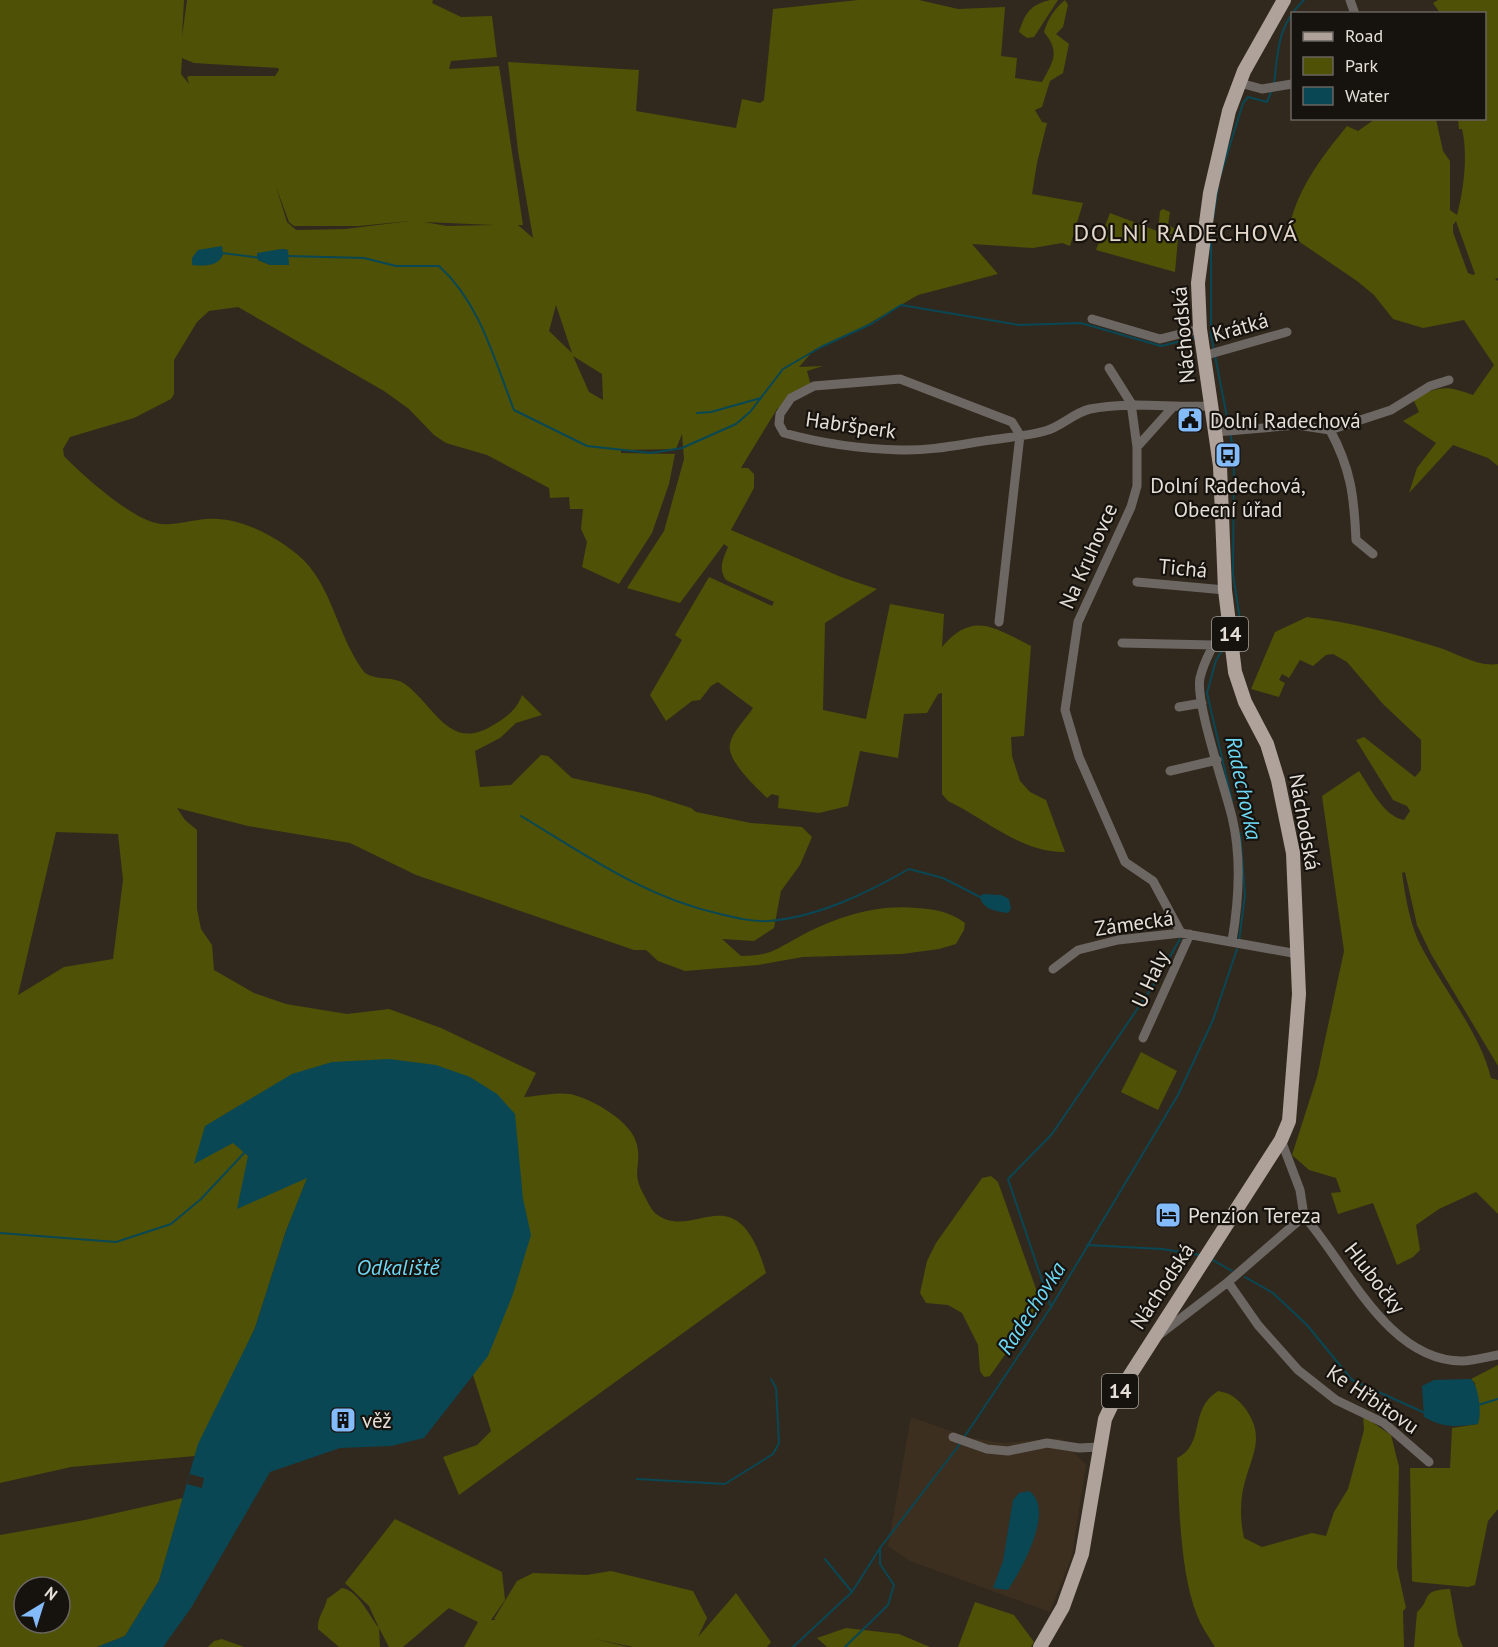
<svg xmlns="http://www.w3.org/2000/svg" width="1498" height="1647" viewBox="0 0 1498 1647" font-family="'PT Sans',sans-serif">
	<style>
		.built { fill: #3c2f1f }
		.green { fill: #4e5106; fill-rule: evenodd }
		.water { fill: #094755 }
		.pier { fill: #32291e }
		.lines { fill: none; stroke-linecap: round; stroke-linejoin: round }
		.stream { stroke: #094755; stroke-width: 2 }
		.street { stroke: #6d6763; stroke-width: 9 }
		.primary { stroke: #afa29a; stroke-width: 14 }
		.labels { text-anchor: middle; dominant-baseline: central; stroke-width: 4.5; stroke-linejoin: round; paint-order: stroke }
		.shield { fill: #16120e; stroke: #a7a29b; stroke-width: 1.5 }
		.shield-label { font-size: 20px; font-weight: bold; fill: #e5dfd8 }
		.street-label { font-size: 21px; fill: #e5dfd8; stroke: #16120e }
		.poi-label { font-size: 21px; fill: #e5dfd8; stroke: #16120e; text-anchor: start }
		.water-label { font-size: 22px; font-style: italic; fill: #6cd8f5; stroke: #16120e }
		.quarter-label { font-size: 24px; letter-spacing: 1.5px; fill: #e4d8cb; stroke: #16120e }
	</style>
	<rect width="100%" height="100%" fill="#32291e"/>
	<!-- built -->
	<path class="built" d="M911 1417 970 1438 1004 1443 1061 1438 1086 1465 1072 1556 1050 1612 910 1561 888 1546Z"/>
	<!-- green -->
	<path class="green" d="M0 0H184L182 37 187 0H433L432 3 461 17 492 16 497 57 451 61 449 69 499 66 523 225H518L533 238 518 151 508 62 639 70 636 111 736 128 742 99 760 103 764 100 773 9 858 0H919L958 9 1005 7 1001 56 1017 58 1015 78 1042 82C1054 60 1060 52 1044 32 1048 19 1054 9 1065 0L1068 5 1063 27 1056 34 1069 44 1063 73 1050 81 1042 107 1035 110 1042 122 1047 123 1037 163 1032 194 1083 203 1070 246 1062 243 1033 248 972 244 998 274 918 295 863 327 814 350 799 367 823 366 807 371 811 386 777 409 741 468H748L754 474V488L731 530 841 577 877 589 825 623 823 710 866 719 890 604 944 614 942 647C973 610 995 628 1031 646L1024 736 1011 737 1012 756 1020 781 1030 792 1046 800 1065 852C1021 853 986 819 948 801L942 794V693L938 694 927 713 904 714 898 758 860 751 848 806 819 813 778 808 779 796 772 794 767 798C756 787 726 760 730 744 732 732 746 719 753 708L718 682 711 686 700 700 692 701 666 721 650 695 682 640 675 635 709 577 772 606 774 602 726 580C718 569 723 559 728 547L724 544 680 603 627 588 664 531 684 459 682 434 676 449 621 450V453L675 454 669 484 652 533 619 584 582 567 587 542 581 529 583 509H570L569 497 550 498 549 488 487 455 446 443 434 435 409 409 384 391 238 307 209 311 197 322 174 360V394L171 399 134 418 70 437 63 449 64 456C82 475 131 518 156 523 171 527 190 520 206 519 238 516 274 535 298 555 333 584 337 638 365 673 378 681 394 676 405 684 435 706 450 754 495 724 508 716 517 709 522 695L542 715 516 723 500 738 475 751 480 787 511 785 541 755 548 756 572 778 647 794 691 808 696 812 751 823 802 827 812 837 800 865 781 891 774 928 754 941 722 939 741 956C771 955 771 952 797 938 833 918 875 904 917 908 934 909 951 912 965 923L964 930 956 944 939 949 902 954 803 957 758 965 685 971 658 961 646 950H634L416 875 350 843 248 826 177 808 185 820 197 830V909L201 929 212 945 214 970 254 993 286 1004 347 1014 389 1009 441 1028 536 1073 524 1097C538 1096 556 1092 570 1094 591 1098 633 1122 637 1145 642 1169 630 1171 645 1197 648 1203 651 1209 655 1213 693 1245 736 1169 766 1273L459 1495 443 1457 477 1445 491 1431 465 1350 308 1177 286 1231 255 1328 195 1456 71 1467 0 1483ZM182 58 194 63 278 68 279 70 275 76H189L187 77 189 84 181 74ZM276 187 289 222 294 226H359L410 221 345 229 296 230 287 222ZM424 222 494 225 447 226ZM282 249 288 250 270 265 258 260 257 254ZM556 305 572 353 549 331ZM573 356 602 374 603 400 589 392ZM56 832 118 834 123 880 113 959 64 967 18 995Z
		M1050 0H1058L1034 37 1027 38 1019 32C1025 13 1030 5 1050 0Z
		M1438 0H1498V278L1495 279 1498 281V466L1488 458 1453 445 1409 493 1417 468 1436 443 1403 421 1419 412 1413 399C1439 386 1446 385 1473 395L1494 365 1464 320 1423 328 1393 319 1374 295 1357 281 1288 234C1295 192 1320 159 1347 126L1358 131 1375 119H1436L1443 151 1450 161V210L1457 215C1464 189 1468 154 1462 129H1459L1458 119 1484 118V14L1440 13 1433 3ZM1456 221 1475 274 1473 275 1468 273 1453 232V225Z
		M1163 209 1170 212 1168 225 1175 229V235L1158 230 1160 211Z
		M1110 213 1178 239 1175 272 1096 250Z
		M1307 617C1351 622 1395 634 1437 647 1457 653 1477 667 1498 664V1066L1431 954 1417 925 1405 872 1402 873C1405 895 1409 919 1418 940 1439 984 1480 1031 1491 1078L1498 1080V1214L1476 1192 1439 1209 1416 1225 1420 1250 1413 1257 1397 1265 1373 1203 1338 1214 1331 1193 1341 1192 1336 1178 1309 1170 1292 1155 1317 1077 1344 951 1322 796 1359 771C1370 787 1383 816 1404 820L1410 811 1407 806 1393 800 1356 740 1364 737 1415 777 1421 770V740L1383 704 1347 662 1333 654 1326 655 1313 666 1300 660 1289 678 1282 674 1279 680 1285 683 1279 697 1251 689 1275 632Z
		M1141 1052 1177 1071 1158 1110 1121 1092Z
		M991 1176 998 1182 1041 1303 990 1376 984 1377 980 1371 978 1345 962 1313 948 1305 926 1303 920 1293 927 1261 936 1243 982 1178Z
		M1498 1365V1509L1488 1521 1475 1585 1468 1587 1415 1582 1412 1581 1410 1468H1450L1452 1428 1478 1424 1475 1383 1471 1379Z
		M1218 1391C1230 1393 1237 1398 1245 1408 1269 1441 1247 1460 1242 1496 1240 1510 1241 1524 1244 1538L1262 1547 1312 1533 1326 1536 1334 1512 1348 1489 1364 1430 1363 1416 1391 1435 1399 1467 1397 1567 1406 1608 1403 1611 1404 1647H1215C1209 1637 1201 1626 1197 1615 1180 1573 1179 1503 1177 1458 1206 1444 1188 1410 1218 1391Z
		M183 1498 159 1581 125 1636 97 1647H0V1535L85 1520ZM24 1587H60V1623H24Z
		M395 1519 502 1572 505 1600 491 1620H496L494 1619 517 1581 533 1573 587 1575 611 1571 693 1591 707 1618 698 1637 736 1593 771 1642 767 1647H633L595 1639 628 1647H464L478 1622 449 1608 403 1647H389L379 1628 380 1647H339L318 1629C317 1617 325 1610 327 1599L342 1588C359 1591 369 1616 379 1628L369 1606 345 1583Z
		M1450 1589 1458 1635 1463 1647H1414L1417 1612C1432 1600 1419 1590 1450 1589Z
		M975 1602 1014 1615 1034 1642 1031 1647H958Z
		M846 1628 899 1634 930 1647H827L817 1638Z
		M222 1639 244 1647H208L214 1641Z"/>
	<!-- water -->
	<path class="water" d="M222 246 223 255C217 267 204 266 192 265V258L198 250Z
		M282 249 288 250 289 265H270L258 260 257 253Z
		M983 894 1001 895 1009 899 1011 909 1008 913C996 911 983 910 980 897Z
		M389 1059 436 1065 470 1077 497 1094 515 1114 523 1199 531 1235 513 1294 488 1356 424 1438 391 1446 340 1448 270 1472 191 1608 163 1647H97L125 1636 159 1581 198 1444 255 1328 286 1231 307 1178 237 1209 248 1156 233 1143 194 1164 205 1126 292 1074 332 1062Z
		M1471 1379C1479 1387 1482 1413 1478 1424 1456 1427 1443 1428 1424 1417L1422 1386 1434 1380Z
		M1029 1491C1056 1509 1021 1570 1008 1590L993 1588 1003 1561 1013 1500 1019 1493Z"/>
	<!-- pier -->
	<path class="pier" d="M190 1474 204 1478 202 1488 187 1484Z"/>
	<g class="lines">
		<!-- stream -->
		<path class="stream" d="M1274 85C1278 50 1277 26 1304 0
			M1220 177 1243 103 1248 97 1267 102 1272 90
			M1213 219 1218 186
			M1211 239V334L1214 350
			M222 253 261 258
			M287 256 364 258 396 266H439C480 303 494 359 514 410L587 446 651 453 682 448 736 424 750 412 783 369 821 347 871 324 901 305 1019 325 1081 323 1161 346 1197 337
			M1215 356 1229 427
			M697 413 711 412 761 398
			M1230 433 1234 451 1233 574 1240 620 1236 629
			M1225 646 1216 660 1207 693 1232 801
			M521 816C586 855 644 897 720 914 736 918 752 922 769 921 818 917 867 893 909 869L943 878 980 897
			M1239 941 1245 895 1240 833
			M0 1233 116 1242 171 1224 201 1199 246 1151
			M1087 1245 1162 1249 1200 1255
			M1211 1259 1232 1271
			M1245 1277 1273 1293 1307 1325 1352 1380 1425 1413
			M1051 1307 1008 1179 1052 1134 1153 986 1180 939
			M1478 1405 1498 1399
			M963 1439 1051 1307 1178 1095 1213 1020 1237 949
			M637 1479 725 1484 773 1454 779 1443 776 1388 771 1379
			M825 1559 852 1592
			M793 1647 852 1592 880 1548 960 1444
			M845 1647 888 1605 894 1585 880 1564V1548"/>
		<!-- street -->
		<path class="street" d="M1350 0 1355 14
			M1240 83 1262 89 1292 84
			M1092 319 1160 339 1200 329
			M1203 356 1287 332
			M1109 368 1131 403 1137 447V486L1131 507 1078 622 1065 710 1079 757 1125 862 1153 881 1181 933
			M1330 430C1351 469 1354 496 1356 540L1373 554
			M1216 432 1297 425 1330 430 1391 410 1430 386 1449 380
			M1137 447 1172 408
			M1137 582 1225 590
			M1228 621C1217 639 1205 657 1200 678 1195 702 1225 788 1232 817 1242 858 1239 900 1232 941
			M999 622 1020 435 1012 422 900 379 814 386 791 398 780 414 779 424 784 433C820 443 863 449 901 450 931 451 962 444 991 440 1009 437 1028 436 1045 431 1061 427 1073 413 1090 409 1130 401 1170 408 1212 406
			M1122 643 1213 645
			M1179 707 1202 703
			M1170 771 1217 760
			M1053 969 1078 950 1118 940 1181 933 1298 954
			M1143 1038 1190 934
			M1304 1216C1346 1263 1387 1361 1462 1361 1474 1361 1486 1357 1498 1355
			M1228 1282 1258 1325 1298 1370 1336 1400 1384 1423 1429 1462
			M1159 1335 1228 1282 1304 1216 1300 1190 1281 1140
			M953 1437 987 1449 1008 1451 1047 1443 1079 1448 1099 1447"/>
		<!-- primary -->
		<path class="primary" d="M1040 1647 1063 1607 1082 1554 1105 1419 1114 1400 1281 1140 1289 1121 1299 994 1293 853 1278 780 1267 744 1245 702 1235 672 1225 590 1220 466 1200 329 1198 283 1210 193 1229 111 1244 71 1284 0"/>
	</g>
	<!-- icons -->
	<defs>
		<g id="civic-square" transform="scale(1.35)"><rect x="-9" y="-9" width="18" height="18" rx="4" fill="#84bcfb" stroke="#16120e"/><path d="M-.6-6.5H3V-4.5H.6V-3L4-1V1h2V6H-6V1h2V-1L-.6-3ZM-1.2 2.5V6h2.4V2.5Z" fill="#111"/></g>
		<g id="bus-square" transform="scale(1.35)"><rect x="-9" y="-9" width="18" height="18" rx="4" fill="#84bcfb" stroke="#16120e"/><path d="M-5-6H5V4H4V6H2V4H-2V6H-4V4H-5ZM-3.5-4V0h7V-4ZM-3.5 1.2v1.5H-2V1.2ZM2 1.2v1.5H3.5V1.2Z" fill="#111"/></g>
		<g id="hotel-square" transform="scale(1.35)"><rect x="-9" y="-9" width="18" height="18" rx="4" fill="#84bcfb" stroke="#16120e"/><path d="M-6-4.5h1.5V1H6V5H4.5V3h-9V5H-6ZM-4 0a1.8 1.8 0 1 1 3.6 0ZM.5 0V-2.5h3Q6-2.5 6 0Z" fill="#111"/></g>
		<g id="building-square" transform="scale(1.35)"><rect x="-9" y="-9" width="18" height="18" rx="4" fill="#84bcfb" stroke="#16120e"/><path d="M-4-6H4V6H1V3H-1V6H-4ZM-2.5-4.3h1.7v1.8h-1.7ZM.8-4.3h1.7v1.8H.8ZM-2.5-1h1.7V.8h-1.7ZM.8-1h1.7V.8H.8Z" fill="#111"/></g>
	</defs>
	<g fill-rule="evenodd">
		<use href="#civic-square" x="1190" y="420"/>
		<use href="#bus-square" x="1228" y="455"/>
		<use href="#hotel-square" x="1168" y="1215"/>
		<use href="#building-square" x="343" y="1420"/>
	</g>
	<g class="labels">
		<!-- shield labels -->
		<g class="shield">
			<rect x="1212" y="617" width="36" height="34" rx="4.5"/>
			<rect x="1102" y="1374" width="36" height="34" rx="4.5"/>
		</g>
		<g class="shield-label">
			<text x="1230" y="634">14</text>
			<text x="1120" y="1391">14</text>
		</g>
		<!-- street labels -->
		<g class="street-label">
			<text transform="translate(1240 327) rotate(-16)">Krátká</text>
			<text transform="translate(1183 335) rotate(-95)">Náchodská</text>
			<text transform="translate(851 425) rotate(8)">Habršperk</text>
			<text transform="translate(1088 556) rotate(-66)">Na Kruhovce</text>
			<text transform="translate(1183 568) rotate(5)">Tichá</text>
			<text transform="translate(1305 822) rotate(80)">Náchodská</text>
			<text transform="translate(1134 923) rotate(-8)">Zámecká</text>
			<text transform="translate(1150 979) rotate(-65)">U Haly</text>
			<text transform="translate(1375 1278) rotate(52)">Hlubočky</text>
			<text transform="translate(1162 1286) rotate(-57)">Náchodská</text>
			<text transform="translate(1373 1399) rotate(34)">Ke Hřbitovu</text>
		</g>
		<!-- poi labels -->
		<g class="poi-label">
			<text x="1210" y="420">Dolní Radechová</text>
			<text x="1228" y="485" text-anchor="middle">Dolní Radechová,<tspan x="1228" dy="24">Obecní úřad</tspan></text>
			<text x="1188" y="1215">Penzion Tereza</text>
			<text x="362" y="1420">věž</text>
		</g>
		<!-- water labels -->
		<g class="water-label">
			<text transform="translate(1244 788) rotate(78)">Radechovka</text>
			<text x="398" y="1267">Odkaliště</text>
			<text transform="translate(1031 1308) rotate(-57)">Radechovka</text>
		</g>
		<!-- quarter labels -->
		<g class="quarter-label">
			<text x="1186" y="232">DOLNÍ RADECHOVÁ</text>
		</g>
	</g>
	<!-- legend -->
	<rect x="1291" y="12" width="195" height="108" fill="#16120e" stroke="#69645f" stroke-width="1.5"/>
	<rect x="1303" y="32" width="30" height="9" fill="#afa29a" stroke="#69645f" stroke-width="1.5"/>
	<text x="1345" y="42" font-size="18" fill="#e5dfd8">Road</text>
	<rect x="1303" y="57" width="30" height="18" fill="#4e5106" stroke="#69645f" stroke-width="1.5"/>
	<text x="1345" y="72" font-size="18" fill="#e5dfd8">Park</text>
	<rect x="1303" y="87" width="30" height="18" fill="#094755" stroke="#69645f" stroke-width="1.5"/>
	<text x="1345" y="102" font-size="18" fill="#e5dfd8">Water</text>
	<!-- north arrow -->
	<g transform="translate(42 1605) rotate(38)"><circle r="28" fill="#16120e" stroke="#69645f" stroke-width="1.5"/>
	<path d="M0-4.5L10 22L0 15L-10 22Z" fill="#84bcfb"/>
	<text y="-9" font-size="16" font-weight="bold" text-anchor="middle" fill="#e5dfd8">N</text>
	</g>
</svg>
